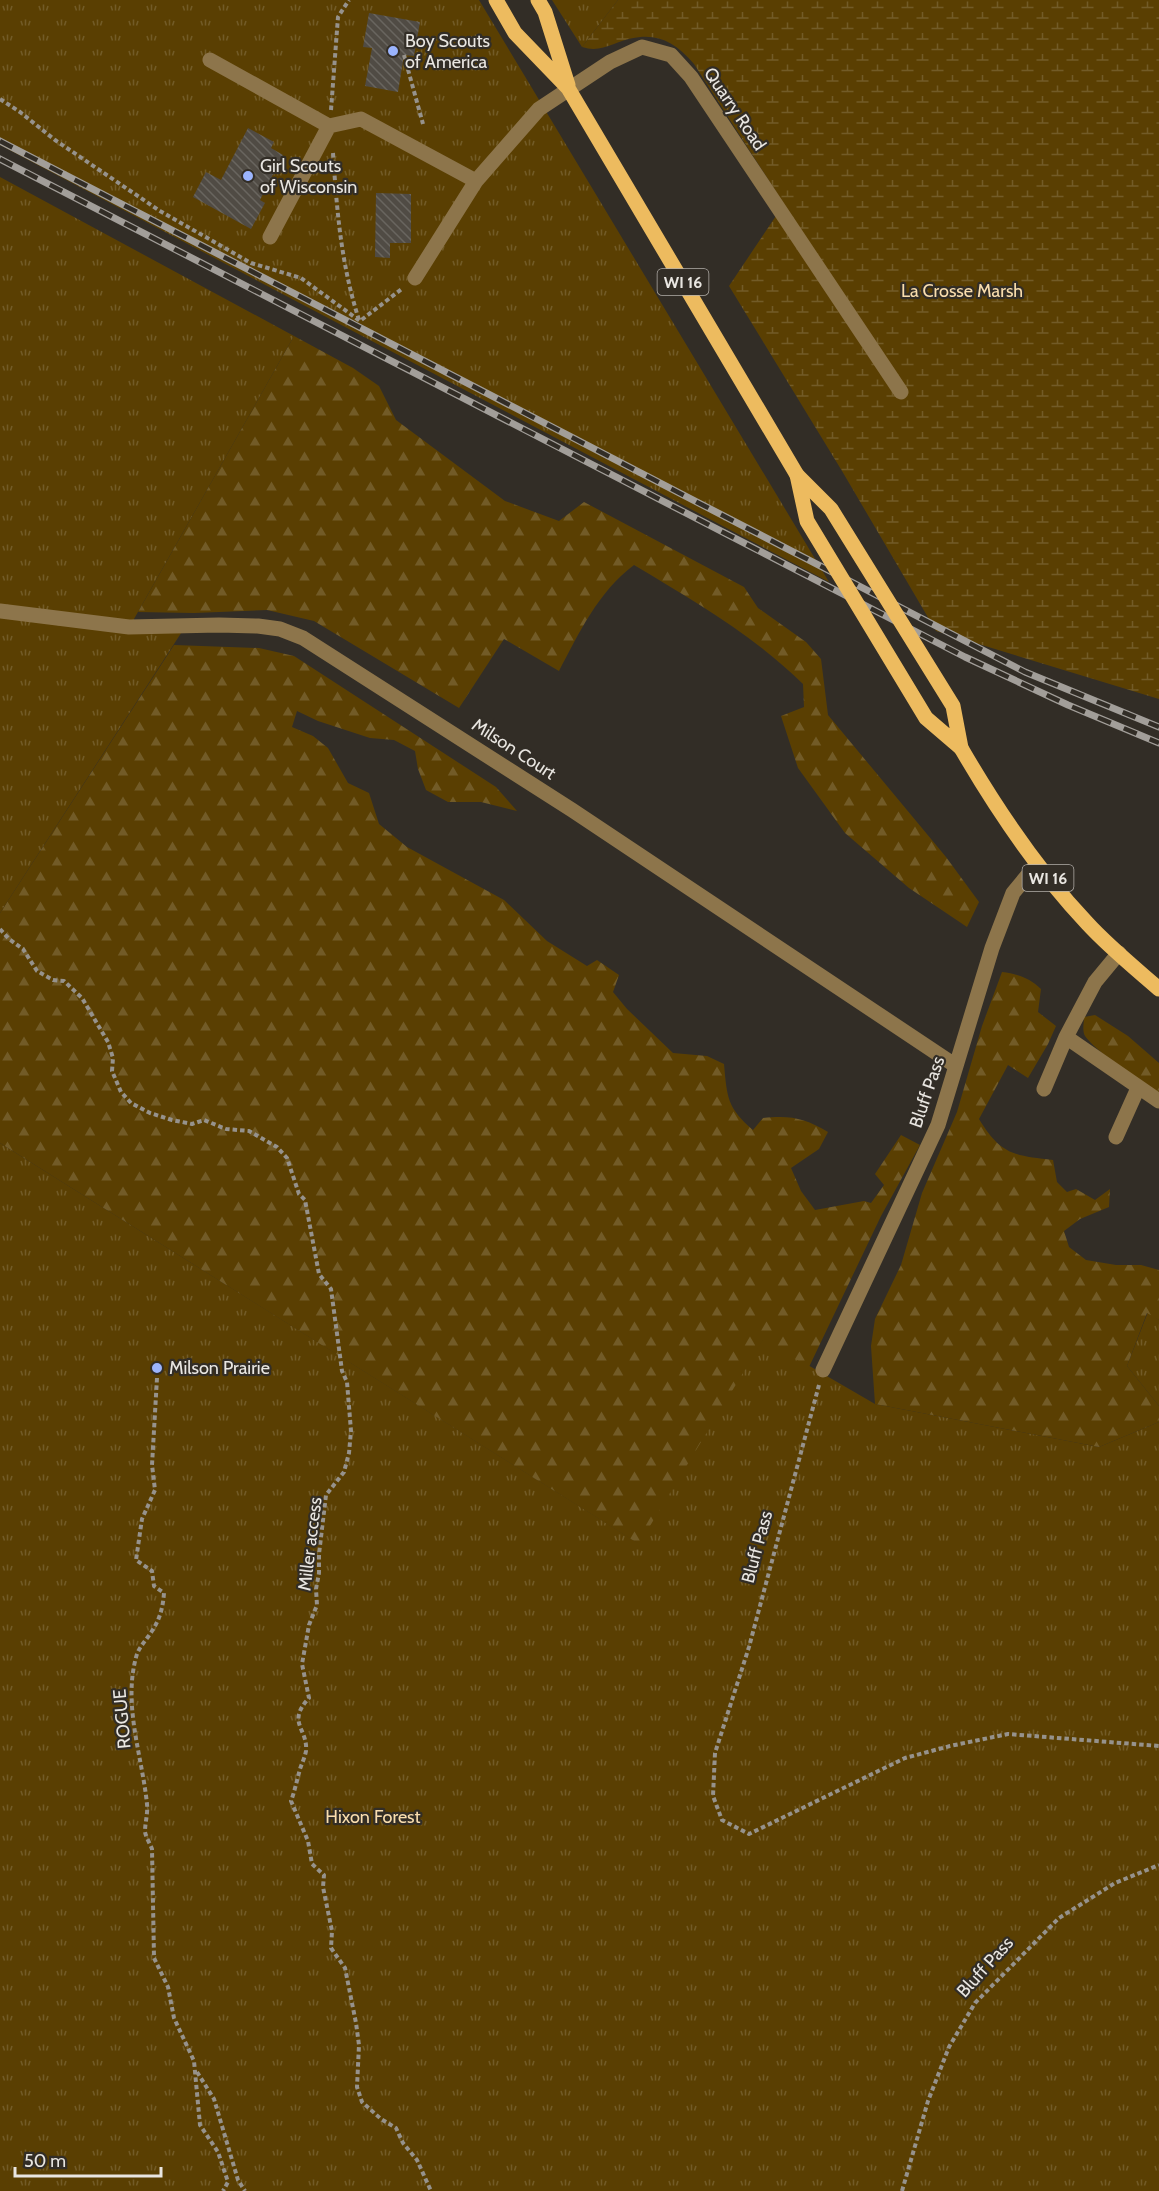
<svg xmlns="http://www.w3.org/2000/svg" width="1159" height="2191" viewBox="0 0 1159 2191" font-family="Cabin,sans-serif">
	<style>
		.grass { fill: url(#grass-tufts) }
		.forest { fill: url(#forest-firs) }
		.wetland { fill: url(#wetland-marsh) }
		.building { fill: url(#building-back-hatch) }
		.lines { fill: none; stroke-linecap: round; stroke-linejoin: round }
		.path { stroke: #96928c; stroke-width: 4; stroke-dasharray: 4.5 3; stroke-linecap: butt }
		.minor { stroke: #8d754b; stroke-width: 15 }
		.major { stroke: #edbb5f; stroke-width: 15 }
		.rail-casing { stroke: #a29e99; stroke-width: 7 }
		.rail { stroke: #322d26; stroke-width: 4.5; stroke-dasharray: 14; stroke-linecap: butt }
		.major-bridge { stroke: #edbb5f; stroke-width: 15 }
		.poi-dot { fill: #9bb4fd; stroke: #322d26; stroke-width: 2 }
		.labels { text-anchor: middle; dominant-baseline: central; stroke-width: 4.5; stroke-linejoin: round; paint-order: stroke }
		.shield { fill: #322d26; stroke: #b2aea9; stroke-width: 1.5 }
		.shield-label { font-size: 16px; font-weight: bold; fill: #e9e6e1 }
		.poi-label { font-size: 18px; fill: #e9e6e1; stroke: #322d26; text-anchor: start }
		.street-label { font-size: 18px; fill: #e9e6e1; stroke: #322d26 }
		.park-label { font-size: 18px; fill: #f9ddad; stroke: #322d26 }
	</style>
	<defs>
		<pattern id="grass-tufts" width="24" height="20" patternUnits="userSpaceOnUse" patternTransform="scale(1.5)"><rect width="24" height="20" fill="#5a3f02"/><path d="M3 7l-1-3M5 7V3M7 7l1-3M15 17l-1-3M17 17v-4M19 17l1-3" fill="none" stroke="#725b27"/></pattern>
		<pattern id="forest-firs" width="22" height="20" patternUnits="userSpaceOnUse" patternTransform="scale(1.5)"><rect width="22" height="20" fill="#5a3f02"/><path d="M5 1l3.5 6h-7zM16 11l3.5 6h-7z" fill="#725b27"/></pattern>
		<pattern id="wetland-marsh" width="20" height="14" patternUnits="userSpaceOnUse" patternTransform="scale(1.5)"><rect width="20" height="14" fill="#5a3f02"/><path d="M1 5h8M5 5V1M11 12h8M15 12V8" fill="none" stroke="#725b27"/></pattern>
		<pattern id="building-back-hatch" width="6" height="6" patternUnits="userSpaceOnUse" patternTransform="scale(1.5)"><rect width="6" height="6" fill="#504b44"/><path d="M-1 5l2 2M0 0l6 6M5-1l2 2" fill="none" stroke="#69655f"/></pattern>
	</defs>
	<rect width="100%" height="100%" fill="#322d26"/>
	<!-- grass -->
	<path class="grass" d="M0 0H479L829 582 0 145Z
		M552 0H618L582 47Z
		M0 177 294 336 130 626 185 627 0 913Z
		M0 1143 638 1543 763 1339 875 1404 1099 1447 1159 1422V2191H0Z
		M1148 1312 1159 1320V1406L1127 1366Z"/>
	<!-- forest -->
	<path class="forest" d="M294 336 353 368 379 386 396 420 505 501 559 521 584 502 744 587 758 608 806 642 821 659 828 715 946 857 979 902 967 927 909 888 845 833 798 768 781 716 804 707 803 684C752 634 694 601 634 565 598 592 579 633 559 671L504 639 459 708 314 621 267 610 194 613 138 612Z
		M174 645 259 648 294 656 496 787 517 811 481 802H448L426 790 418 769 415 751 394 740 370 738 318 721 297 711 292 727 313 736 328 748 348 783 369 793 379 824 407 847 504 900 547 941 587 966 597 960 619 975 613 992 627 1009 673 1053 707 1056 724 1064C727 1097 727 1108 753 1130L763 1118C790 1115 805 1118 828 1132L819 1149 791 1168 801 1191 815 1210 864 1201 871 1203 884 1185 875 1174 901 1135 920 1145 881 1216 809 1367 763 1340 639 1544 0 1143V913Z
		M1002 972C1018 974 1030 978 1041 989L1038 1012 1056 1026 1048 1044 1028 1078 1008 1065 979 1119C1000 1154 1014 1156 1053 1160L1057 1182 1067 1192 1076 1189 1095 1200 1110 1189 1109 1207 1080 1219 1064 1231 1069 1247 1086 1260 1116 1265H1141L1159 1270V1320L1147 1313 1127 1366 1159 1406V1422L1099 1447 875 1404 871 1346 875 1319 901 1265 922 1193 957 1112 982 1026Z
		M1095 1015 1128 1036 1159 1063V1097C1143 1084 1094 1050 1085 1036 1082 1030 1084 1023 1084 1017Z"/>
	<!-- wetland -->
	<path class="wetland" d="M618 0H1159V699L936 631 842 471 729 286 784 204 694 64C670 36 649 30 614 44 602 48 595 51 582 47Z"/>
	<!-- building -->
	<path class="building" d="M369 13 420 22 414 56 404 55 398 92 365 86 372 48 363 47Z
		M248 128 274 142 271 148 283 155 260 200 265 203 251 229 193 197 206 172 221 180Z
		M376 193 411 194V243H390V258L375 257Z"/>
	<g class="lines">
		<!-- path -->
		<path class="path" d="M404 55 423 124
			M0 99 20 112 55 140 160 211 251 263 301 278 360 321 403 288
			M331 110 338 17 349 0
			M333 153C337 212 341 264 359 320
			M0 929 9 939 23 949 37 971 53 980 64 981 82 998 108 1042 113 1058 112 1071 121 1092 131 1103 150 1113 172 1120 192 1124 204 1120 226 1129 249 1131 277 1147 287 1158 299 1194 305 1200 319 1274 331 1289 342 1371 347 1382 351 1431 349 1453 344 1472 326 1495 319 1554V1573L316 1589 317 1605 309 1625 302 1664 309 1698C286 1723 308 1728 306 1751 305 1757 302 1763 300 1769 297 1780 295 1790 291 1801L308 1841 312 1864 324 1875 323 1887 332 1931 331 1948 345 1968 356 2023 359 2045 357 2087 362 2102 381 2119 396 2128 403 2143 417 2160 431 2191
			M157 1378 152 1465 155 1490 142 1519 136 1560 152 1571 154 1586 164 1593C163 1607 160 1619 152 1631 147 1639 140 1646 137 1654 122 1703 142 1755 147 1804 148 1814 145 1822 145 1832 146 1837 150 1844 152 1849L154 1958 168 1987 174 2018 194 2061 200 2125 218 2152 228 2182 223 2191
			M819 1385 749 1647 715 1753 713 1796 722 1820 749 1834 905 1758 950 1746 1008 1734 1159 1746
			M197 2072 214 2099 238 2180 245 2191
			M902 2191 928 2101 949 2047 975 2003 1059 1918 1115 1883 1159 1865"/>
		<!-- minor -->
		<path class="minor" d="M210 60 329 126 361 119 476 181
			M270 237 329 126
			M415 278 476 181 539 109 610 62 642 47 671 55 691 77 901 392
			M0 611 129 627 219 625 258 626 280 629 303 638 572 810 956 1066
			M1119 953 1095 982 1066 1037 1159 1101
			M1044 1089 1066 1037
			M1116 1137 1138 1088
			M823 1370 938 1125 992 948 1013 893 1037 864"/>
		<!-- major -->
		<path class="major" d="M496 0 515 33 568 88 797 475
			M538 0 545 12 568 85
			M961 748C997 810 1038 871 1087 923 1109 947 1135 968 1159 989"/>
		<!-- rail casing -->
		<g class="rail-casing">
			<path id="rail" d="M0 141 1025 672 1159 727
				M0 159 965 657 1068 705 1159 743"/>
		</g>
		<!-- rail -->
		<use href="#rail" class="rail"/>
		<!-- major-bridge -->
		<path class="major-bridge" d="M797 475 807 521 926 718 961 748
			M797 475 831 509 953 706 961 748"/>
	</g>
	<!-- markers -->
	<g class="poi-dot">
		<circle cx="393" cy="51" r="6"/>
		<circle cx="248" cy="176" r="6"/>
		<circle cx="157" cy="1368" r="6"/>
	</g>
	<g class="labels">
		<!-- shield labels -->
		<g class="shield">
			<rect x="657.5" y="269" width="51" height="26" rx="4.5"/>
			<rect x="1022.5" y="865" width="51" height="26" rx="4.5"/>
		</g>
		<g class="shield-label">
			<text x="683" y="282">WI 16</text>
			<text x="1048" y="878">WI 16</text>
		</g>
		<!-- poi labels -->
		<g class="poi-label">
			<text x="405" y="41">Boy Scouts<tspan x="405" dy="21">of America</tspan></text>
			<text x="260" y="166">Girl Scouts<tspan x="260" dy="21">of Wisconsin</tspan></text>
			<text x="169" y="1368">Milson Prairie</text>
		</g>
		<!-- street labels -->
		<g class="street-label">
			<text transform="translate(735 109) rotate(56)">Quarry Road</text>
			<text transform="translate(514 749) rotate(33)">Milson Court</text>
			<text transform="translate(927 1092) rotate(-71)">Bluff Pass</text>
			<text transform="translate(310 1544) rotate(-83)">Miller access</text>
			<text transform="translate(757 1547) rotate(-75)">Bluff Pass</text>
			<text transform="translate(122 1719) rotate(-95)">ROGUE</text>
			<text transform="translate(985 1967) rotate(-48)">Bluff Pass</text>
		</g>
		<!-- park labels -->
		<g class="park-label">
			<text x="962" y="291">La Crosse Marsh</text>
			<text x="373" y="1817">Hixon Forest</text>
		</g>
	</g>
	<!-- scale -->
	<path d="M15 2167v9h146v-9" fill="none" stroke="#e9e6e1" stroke-width="3"/>
	<text x="24" y="2167" font-size="18" fill="#e9e6e1" stroke="#322d26" stroke-width="4.5" paint-order="stroke">50 m</text>
</svg>
